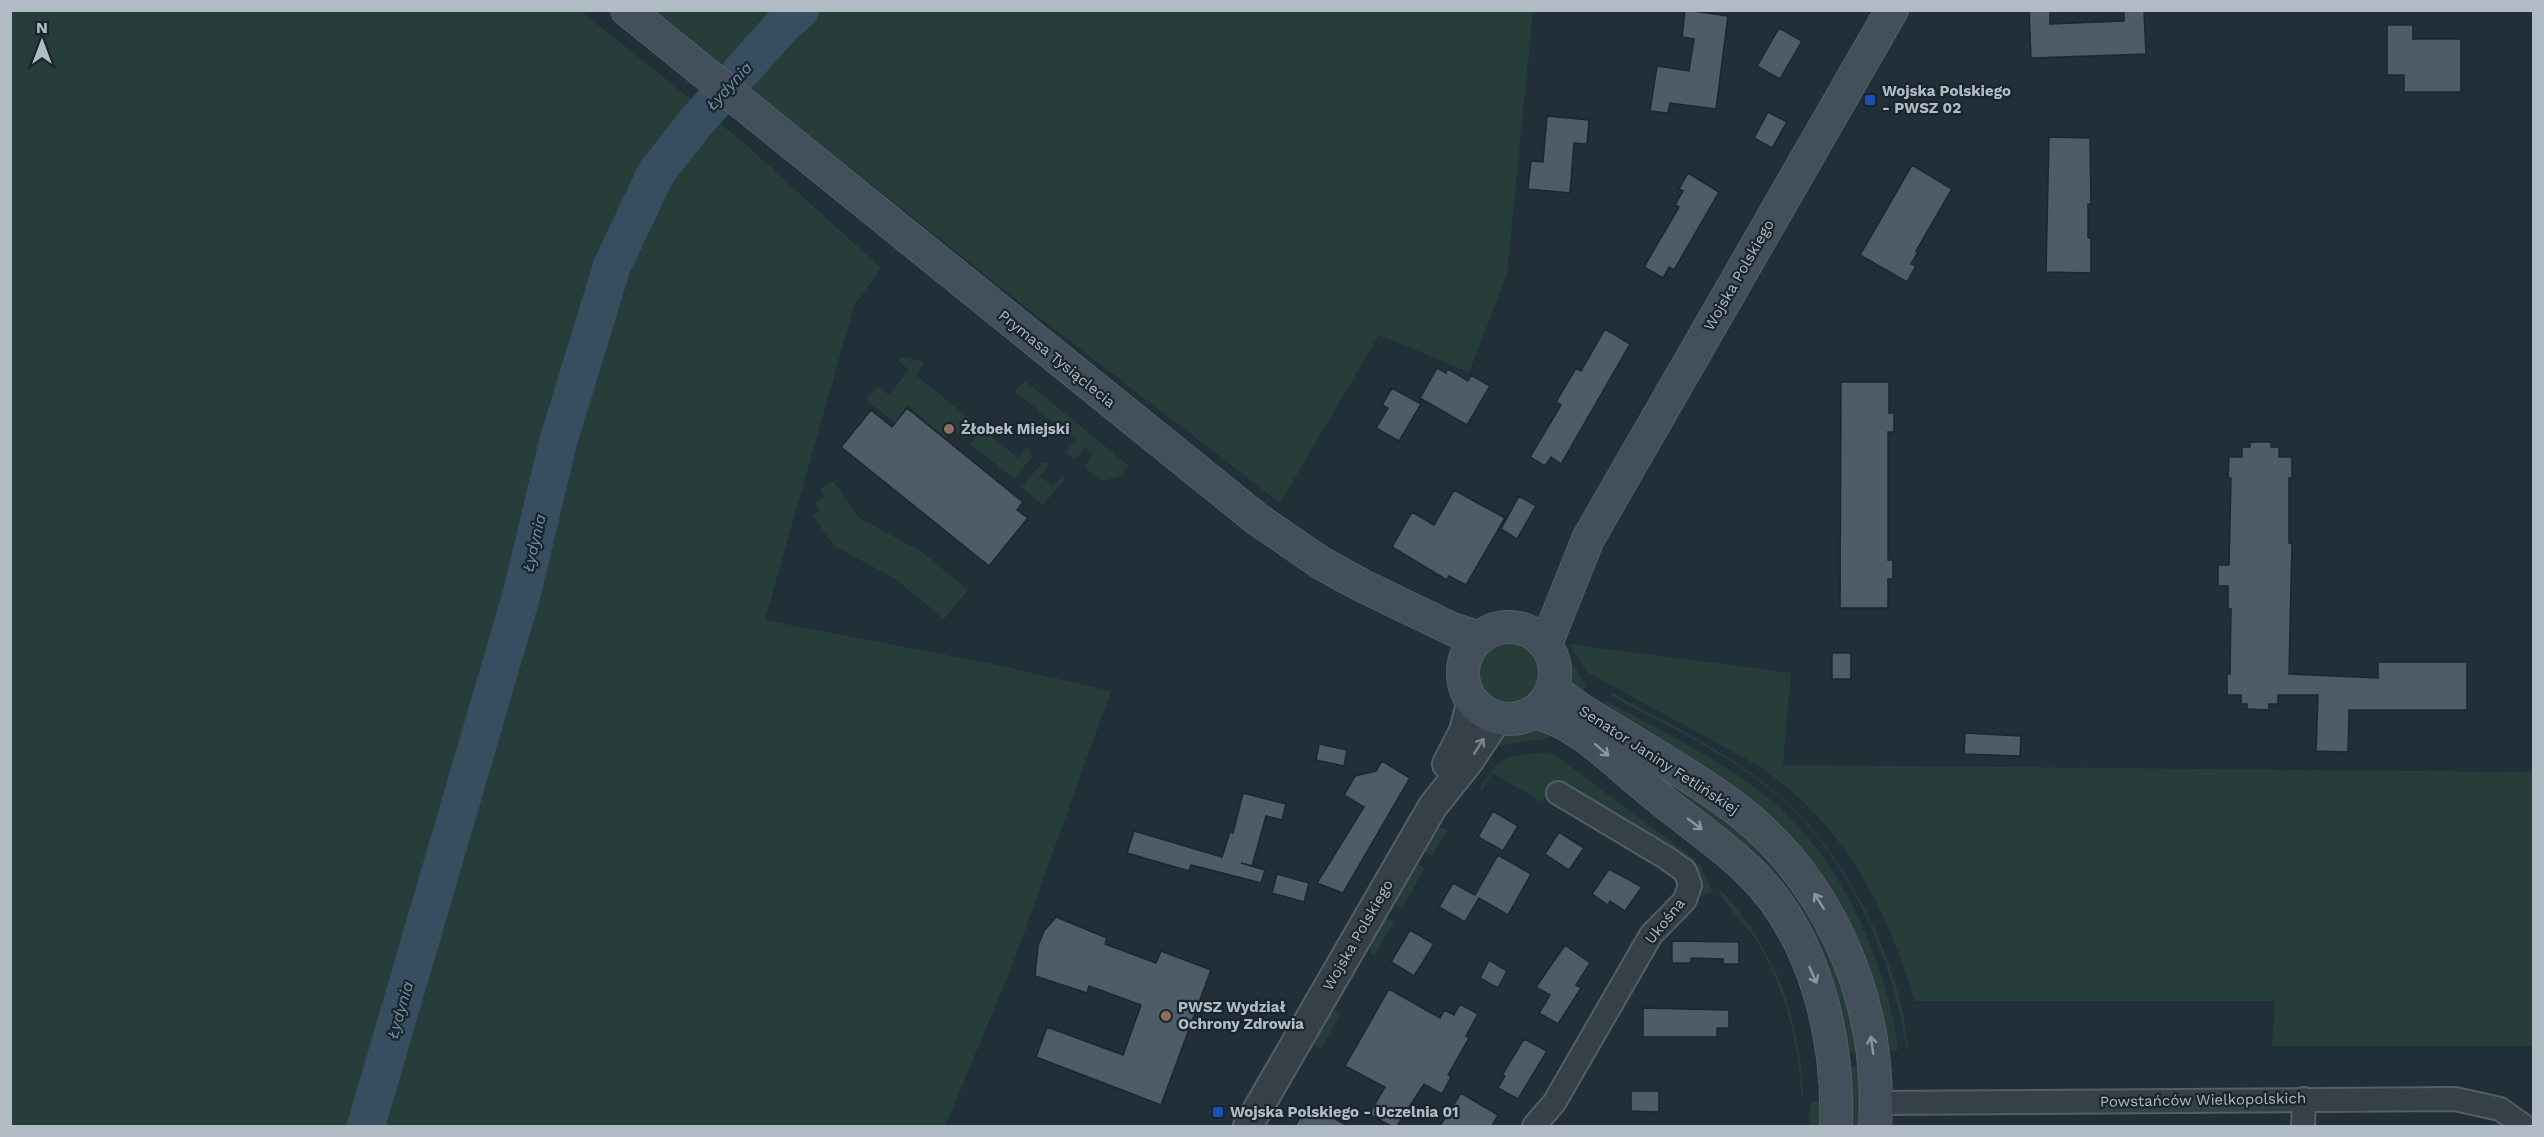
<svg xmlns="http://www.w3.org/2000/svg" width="2544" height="1137" viewBox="0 0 2544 1137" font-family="'Work Sans',sans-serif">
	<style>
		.green { fill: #263d3a }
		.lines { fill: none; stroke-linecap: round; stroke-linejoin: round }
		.river { stroke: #364e5f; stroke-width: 38 }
		.building { fill: #4d5c67; stroke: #1c272f; stroke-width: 1.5 }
		.minor-casing { stroke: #535e66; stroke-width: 26 }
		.tertiary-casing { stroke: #535e66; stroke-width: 32 }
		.secondary-casing { stroke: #535e66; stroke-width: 34 }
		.minor { stroke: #354048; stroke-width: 22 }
		.tertiary { stroke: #354048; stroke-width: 28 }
		.secondary { stroke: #43505b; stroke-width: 32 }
		.oneway { stroke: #79848d }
		.oneway2 { stroke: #8a96a0 }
		.transit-dot { fill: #1a4fb4; stroke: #1a252d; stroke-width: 2 }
		.education-dot { fill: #8d6e63; stroke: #1a252d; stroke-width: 2 }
		.labels { text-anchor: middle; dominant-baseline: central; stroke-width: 4.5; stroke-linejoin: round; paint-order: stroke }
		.poi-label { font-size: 15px; font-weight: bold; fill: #b0bbc5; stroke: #1a252d; text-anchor: start }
		.street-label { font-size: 15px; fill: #b0bbc5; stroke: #1a252d }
		.water-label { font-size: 16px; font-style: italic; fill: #7092a8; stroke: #1a252d }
	</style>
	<rect width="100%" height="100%" fill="#212f38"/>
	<!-- green -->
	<path class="green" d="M10 11H581L702 108 696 121 709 115 743 142 881 268 854 306 765 620 993 664 1111 691 1011 969 945 1126H11Z
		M653 11H1533L1507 275 1469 372 1379 335 1280 503 1023 305Z
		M905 357 925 362 916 375 976 424 965 439 953 430 946 438 907 405 895 423 866 400 878 386 889 395 909 370 897 360Z
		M1025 381 1129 466 1119 477 1102 481 1084 467 1093 454 1085 448 1075 460 1065 453 1075 440 1014 391Z
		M982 429 1018 458 1028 447 1032 457 1014 479 970 444Z
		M1043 462 1050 464 1040 476 1053 486 1063 475 1066 477 1043 505 1021 487Z
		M833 481 859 518 922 552 968 590 944 619 894 578 834 546 813 516 820 511 814 502 824 497 820 489Z
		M1478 673a32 32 0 1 1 64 0a32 32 0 1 1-64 0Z
		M1569 644 1791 673 1783 765 2533 772V1046H2272L2275 1001H1915C1884 903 1845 824 1757 765L1587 672Z
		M1564 647 1586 686 1579 697 1569 680Z
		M1612 693C1667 723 1725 750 1773 790 1841 845 1902 960 1908 1048L1906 1049C1894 957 1845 851 1772 791 1724 752 1666 725 1611 696Z
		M1606 701C1663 732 1724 760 1774 803 1843 862 1886 961 1898 1050L1884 1051 1829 896 1598 713Z
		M1590 724 1712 804 1775 860 1835 954 1860 1052 1846 1053 1818 955Z
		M1544 726 1554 735 1544 739 1495 746 1503 733Z
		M1546 752 1554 754 1696 860 1692 864 1674 850 1555 781 1542 802 1492 773 1482 790 1480 789C1501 752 1506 757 1546 752Z
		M1435 826 1448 830 1432 856 1425 852 1423 845Z
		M1699 863 1713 892 1700 896 1701 880 1695 868Z
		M1418 864 1425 868 1402 908 1396 904 1394 898 1413 866Z
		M1718 889C1726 893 1733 905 1739 912 1781 965 1801 1030 1803 1096L1801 1094C1798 1037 1784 986 1754 937 1744 921 1724 906 1718 889Z
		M1388 918 1394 922 1374 956 1370 953 1371 942 1383 920Z
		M1338 1011 1341 1013 1321 1049 1315 1046 1314 1040 1331 1012Z
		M1862 1066V1126H1847V1067Z
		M1820 1094 1822 1100 1820 1126H1809L1810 1104 1819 1101Z"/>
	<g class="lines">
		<!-- river -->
		<path class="river" d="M366 1126 522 593 558 442 612 266 656 173 696 122 782 26 800 10"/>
	</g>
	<!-- building -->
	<path class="building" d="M1685 10 1728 16 1716 109 1670 103 1668 113 1650 111 1657 66 1689 71 1694 39 1682 37Z
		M2029 10H2050V24L2124 21V10H2144L2146 54 2031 58Z
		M2387 25H2413V39H2461V92H2404V75H2387Z
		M1779 28 1802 41 1780 79 1757 66Z
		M1768 112 1787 122 1772 148 1754 138Z
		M1547 116 1589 120 1587 144 1574 143 1570 193 1528 189 1531 161 1543 162Z
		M2049 137 2090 138 2091 204H2088V238H2091V273L2046 272Z
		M1912 165 1952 189 1916 251 1918 252 1911 264 1916 266 1907 282 1860 255Z
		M1688 173 1719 192 1674 270 1669 267 1663 278 1644 267 1679 207 1675 205 1683 191 1679 189Z
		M1605 329 1630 344 1561 464 1551 457 1545 466 1530 457 1561 405 1556 402 1576 368 1581 371Z
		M1437 368 1446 373 1448 369 1468 381 1471 375 1490 386 1467 425 1420 398Z
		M1841 382H1889V413H1894V432H1888V560H1893V579H1888V608H1840Z
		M1392 388 1421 404 1399 441 1376 428 1388 408 1382 405Z
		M907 408 1023 502 1017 510 1028 518 989 566 841 447 871 410 892 427Z
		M2250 442H2271V447H2279V457H2292V478H2289V543H2292L2289 674 2378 678V662H2467V710H2349L2348 752 2316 751 2318 695H2278V704H2269V710L2247 709V704H2241V695H2227V674H2230L2231 609H2228V586H2218V565H2229L2231 478H2228L2229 457H2242V447H2250Z
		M1454 490 1505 518 1466 585 1449 576 1447 580 1392 547 1412 512 1434 525Z
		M1519 496 1536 506 1517 539 1501 529Z
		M1832 653H1851V679H1832Z
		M1965 733 2021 736 2020 756 1964 754Z
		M1319 744 1347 750 1344 766 1316 760Z
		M1382 761 1410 778 1343 893 1317 883 1364 807 1344 795 1355 776 1376 771Z
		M1243 793 1286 804 1282 820 1266 816 1252 866 1241 863 1265 870 1261 883 1191 865 1189 871 1127 853 1134 831 1222 857 1230 832 1233 833Z
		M1493 811 1518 826 1503 851 1478 837Z
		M1559 832 1584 848 1569 870 1545 854Z
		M1498 855 1531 874 1508 915 1479 898 1465 922 1439 907 1453 883 1475 895Z
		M1609 869 1642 887 1625 911 1610 901 1608 905 1592 894Z
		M1277 874 1309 883 1304 902 1272 893Z
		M1056 917 1107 938 1105 944 1156 963 1161 951 1211 970 1161 1105 1036 1057 1047 1027 1123 1055 1141 1005 1089 986 1087 993 1035 976 1038 946 1044 931Z
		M1410 930 1434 944 1414 976 1391 962Z
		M1672 941 1739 942V964H1723V959L1691 958V963H1672Z
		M1565 945 1590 963 1576 985 1581 988 1558 1024 1539 1013 1550 995 1536 987Z
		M1489 960 1507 971 1498 988 1480 978Z
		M1389 989 1440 1018 1444 1010 1454 1015 1460 1004 1478 1014 1466 1036 1469 1038 1448 1075 1451 1077 1442 1094 1424 1084 1397 1126H1391L1369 1114 1385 1087 1345 1066Z
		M1643 1008 1729 1010V1028H1717V1037H1643Z
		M1524 1039 1547 1051 1518 1099 1498 1088 1505 1076 1502 1075Z
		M1631 1091H1659V1112L1631 1111Z
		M1461 1093 1498 1115 1492 1126H1440Z
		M1308 1104 1348 1126H1295Z"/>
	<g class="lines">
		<!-- minor casing -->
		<g class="minor-casing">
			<path id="minor" d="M1876 1103 2455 1099 2500 1109 2524 1126
				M1534 1126 1554 1103 1651 935 1685 900 1690 885 1685 871 1665 857 1558 793
				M2303 1126 2304 1099"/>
		</g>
		<!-- tertiary casing -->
		<g class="tertiary-casing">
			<path id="tertiary" d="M1447 764 1464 731 1472 700
				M1248 1126 1433 806 1469 761 1498 717"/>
		</g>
		<!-- secondary casing -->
		<g class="secondary-casing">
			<path id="secondary" d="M627 10 1257 519 1321 563 1361 585 1452 629 1480 638
				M1463 673a46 46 0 1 1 92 0a46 46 0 1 1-92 0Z
				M1546 644 1588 539 1892 10
				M1552 688C1574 707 1599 721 1624 736 1656 756 1689 775 1720 797 1827 870 1883 999 1875 1126
				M1534 712C1579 723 1610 758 1646 787 1679 816 1716 839 1748 870 1815 934 1839 1038 1836 1126"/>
		</g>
		<!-- minor -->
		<use href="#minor" class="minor"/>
		<!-- tertiary -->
		<use href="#tertiary" class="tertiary"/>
		<!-- secondary -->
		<use href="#secondary" class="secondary"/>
	</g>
	<!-- one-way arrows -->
	<defs><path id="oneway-shaft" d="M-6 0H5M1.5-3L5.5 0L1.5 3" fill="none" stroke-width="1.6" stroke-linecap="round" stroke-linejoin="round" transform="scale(1.5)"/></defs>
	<use class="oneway" href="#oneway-shaft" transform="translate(1479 746) rotate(-58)"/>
	<g class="oneway2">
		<use href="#oneway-shaft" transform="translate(1602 750) rotate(41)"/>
		<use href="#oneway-shaft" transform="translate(1695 824) rotate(37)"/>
		<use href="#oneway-shaft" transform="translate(1819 901) rotate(-122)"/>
		<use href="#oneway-shaft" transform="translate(1813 975) rotate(66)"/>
		<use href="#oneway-shaft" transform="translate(1872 1045) rotate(-98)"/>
	</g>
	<!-- markers -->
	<g class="transit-dot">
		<rect x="1864" y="94" width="12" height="12" rx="3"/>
		<rect x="1212" y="1106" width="12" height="12" rx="3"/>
	</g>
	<g class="education-dot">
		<circle cx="949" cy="429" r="6"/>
		<circle cx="1166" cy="1016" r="6"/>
	</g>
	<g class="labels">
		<!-- poi labels -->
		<g class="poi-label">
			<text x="1882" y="91">Wojska Polskiego<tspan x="1882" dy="17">- PWSZ 02</tspan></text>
			<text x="961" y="429">Żłobek Miejski</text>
			<text x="1178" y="1007">PWSZ Wydział<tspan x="1178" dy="17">Ochrony Zdrowia</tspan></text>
			<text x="1230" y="1112">Wojska Polskiego - Uczelnia 01</text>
		</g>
		<!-- street labels -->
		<g class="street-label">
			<text transform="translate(1739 275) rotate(-60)">Wojska Polskiego</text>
			<text transform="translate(1057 359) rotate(39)">Prymasa Tysiąclecia</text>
			<text transform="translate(1659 760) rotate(33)">Senator Janiny Fetlińskiej</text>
			<text transform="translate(1665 921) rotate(-51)">Ukośna</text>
			<text transform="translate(1358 935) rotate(-60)">Wojska Polskiego</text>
			<text transform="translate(2203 1100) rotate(-1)">Powstańców Wielkopolskich</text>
		</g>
		<!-- water labels -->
		<g class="water-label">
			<text transform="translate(729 86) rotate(-47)">Łydynia</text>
			<text transform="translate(534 543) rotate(-77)">Łydynia</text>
			<text transform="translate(400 1010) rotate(-74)">Łydynia</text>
		</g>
	</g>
	<!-- border -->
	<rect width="2544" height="1137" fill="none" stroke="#b0bbc5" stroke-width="24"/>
	<!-- north arrow -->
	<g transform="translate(42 42)" stroke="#1a252d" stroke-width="4.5" paint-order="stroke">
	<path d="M0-4.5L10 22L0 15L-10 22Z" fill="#b0bbc5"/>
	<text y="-9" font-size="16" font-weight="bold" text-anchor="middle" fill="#b0bbc5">N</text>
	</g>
</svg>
